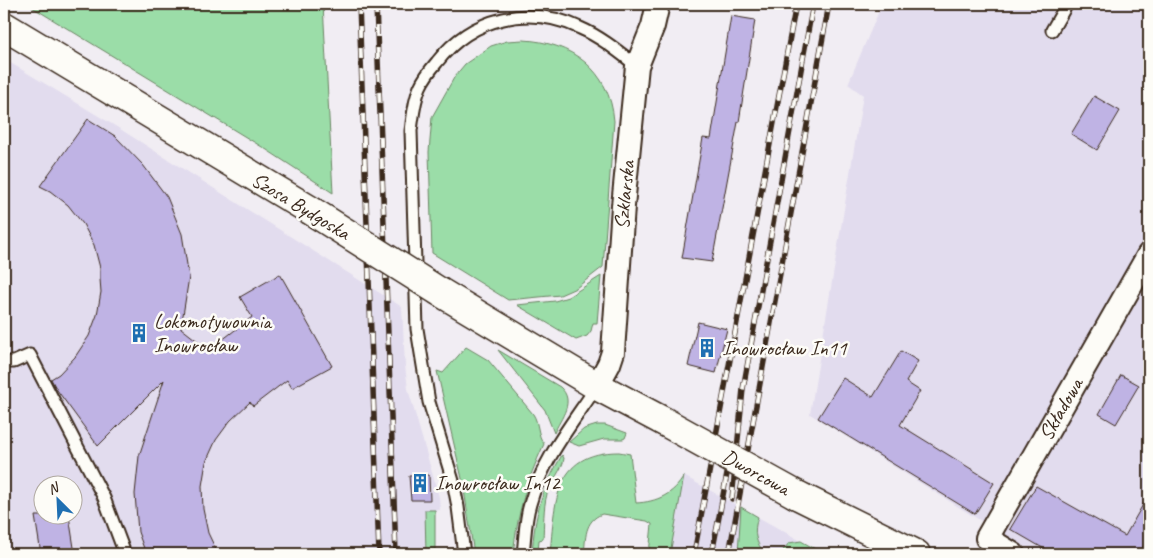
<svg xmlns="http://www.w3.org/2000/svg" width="1153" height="558" viewBox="0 0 1153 558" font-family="Caveat,sans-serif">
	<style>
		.built { fill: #e2dcee; fill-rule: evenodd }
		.green { fill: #9bdda8; stroke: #6b8463 }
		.building { fill: #bfb3e4; stroke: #3b2a1e }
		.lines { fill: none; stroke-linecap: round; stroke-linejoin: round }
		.service-casing { stroke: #3b2a1e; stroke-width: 15 }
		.minor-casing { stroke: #3b2a1e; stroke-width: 26 }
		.secondary-casing { stroke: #3b2a1e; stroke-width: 31 }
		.service { stroke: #fdfcf7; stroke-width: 11 }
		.minor { stroke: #fdfcf7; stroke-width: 22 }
		.secondary { stroke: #fdfcf7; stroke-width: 28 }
		.rail-casing { stroke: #3b2a1e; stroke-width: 5.5 }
		.rail { stroke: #fdfcf7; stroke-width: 4; stroke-dasharray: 11; stroke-linecap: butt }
		.secondary-bridge-casing { stroke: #3b2a1e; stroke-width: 31; stroke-linecap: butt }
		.secondary-bridge { stroke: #fdfcf7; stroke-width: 28 }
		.labels { text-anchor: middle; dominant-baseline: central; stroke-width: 5; stroke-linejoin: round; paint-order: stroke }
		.street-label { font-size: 21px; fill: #3b2a1e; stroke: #fdfcf7 }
		.poi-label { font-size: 21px; fill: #3b2a1e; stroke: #fdfcf7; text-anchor: start }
	</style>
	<rect width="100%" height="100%" fill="#f1edf3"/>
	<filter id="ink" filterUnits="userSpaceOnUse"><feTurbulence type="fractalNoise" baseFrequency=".02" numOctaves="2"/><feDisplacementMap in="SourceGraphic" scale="10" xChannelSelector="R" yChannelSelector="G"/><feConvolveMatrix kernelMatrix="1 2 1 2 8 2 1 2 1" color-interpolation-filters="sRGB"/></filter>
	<g filter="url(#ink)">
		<!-- built -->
		<path class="built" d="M882 4H1149V554H1037L973 516 810 414 863 95 848 84Z
			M4 59 120 129 402 307 405 366 408 389 439 497 440 510 425 511 426 554H4ZM42 486H72V516H42Z
			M684 476 801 541 799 554H670Z"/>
		<!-- green -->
		<path class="green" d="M27 4H323L333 193 267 150Z
			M523 40C571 42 610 70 614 121L603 267 576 288 560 295 508 300 432 253 429 152 432 117 455 76 465 64 491 46 507 41Z
			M601 276 597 323H593L591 331 587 336 576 340 517 305 555 301 568 297Z
			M466 347 488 360 533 414C539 423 537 435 544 444 526 483 518 511 513 554H474L463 483 437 371 443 373Z
			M498 350 560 387C576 401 561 418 554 433L545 410Z
			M597 425H605L627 433 625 438 623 439H604L579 446 569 442 584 429Z
			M619 452 630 454 636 503C657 502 674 494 684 476L670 554H649L652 524 647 521 602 514C584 521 586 538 584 554H550C555 504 553 452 619 452Z
			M562 455 564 458C564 467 550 483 547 494 543 509 544 524 543 539L539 540 538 554H532C535 513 541 492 562 455Z
			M741 507 758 517C753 532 755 543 766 554H738Z
			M425 510H435V554H426Z
			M801 541 824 554H780L789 543Z"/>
		<!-- building -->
		<path class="building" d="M731 16 755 20 739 122H738L712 262 682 258 703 138 711 139Z
			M1094 96 1120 111 1097 150 1071 134Z
			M88 119 115 136 143 165 167 197 182 234 189 277 181 328 209 350 252 317 240 297 280 274 332 366 292 388 287 380 253 406 250 402 230 421 216 440 206 462 202 486 203 509 208 533 218 554H146L138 532 135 494 139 456 164 380 98 446 57 390 51 379 59 374 75 357 89 336 97 315 101 292 100 279V268L94 245 83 224 68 205 50 191 40 186Z
			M698 322 727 329 716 373 688 366Z
			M901 351 918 361 906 382 920 391 900 425 994 483 975 514 818 418 843 378 873 397Z
			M1121 375 1139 385 1116 424 1099 414Z
			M429 475 430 500H411L409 476Z
			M1036 486 1125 536 1149 494V535L1143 547 1149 551V554H1053L1010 529Z
			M35 516H69L75 554H41Z"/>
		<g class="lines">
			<!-- service casing -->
			<g class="service-casing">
				<path id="service" d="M1052 30 1067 4
					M4 362H14L30 355 104 498 125 554
					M464 554 458 507 453 481 429 402 417 329 411 131C413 116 414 101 420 87 424 78 431 69 437 62 472 17 529 4 580 28 601 37 619 52 637 66
					M523 554C525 538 525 520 530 504 542 460 572 424 597 386"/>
			</g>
			<!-- minor casing -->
			<g class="minor-casing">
				<g id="minor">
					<path id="s1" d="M597 386 609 364 613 352 623 206 637 66 653 26 658 4"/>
					<path id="s2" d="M1013 554 987 538 1149 254"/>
				</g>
			</g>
			<!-- secondary casing -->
			<g class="secondary-casing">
				<path id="secondary" d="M4 26 310 210
					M440 292 597 386 663 421
					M797 495 916 554"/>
			</g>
			<!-- service -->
			<use href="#service" class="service"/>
			<!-- minor -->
			<use href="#minor" class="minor"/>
			<!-- secondary -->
			<use href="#secondary" class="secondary"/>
			<!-- rail casing -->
			<g class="rail-casing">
				<path id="rail" d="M359 4 379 554
					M376 4 396 554
					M732 499 743 389 813 4
					M694 554 796 4
					M712 554 730 458
					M729 554 829 4"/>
			</g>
			<!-- rail -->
			<use href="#rail" class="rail"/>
			<!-- secondary-bridge casing -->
			<g class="secondary-bridge-casing">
				<g id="secondary-bridge">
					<path d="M310 210 440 292"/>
					<path id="s3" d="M663 421 797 495"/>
				</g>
			</g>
			<!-- secondary-bridge -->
			<use href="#secondary-bridge" class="secondary-bridge"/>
		</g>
	</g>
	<!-- icons -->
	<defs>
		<g id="building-bare" transform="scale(1.5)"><path d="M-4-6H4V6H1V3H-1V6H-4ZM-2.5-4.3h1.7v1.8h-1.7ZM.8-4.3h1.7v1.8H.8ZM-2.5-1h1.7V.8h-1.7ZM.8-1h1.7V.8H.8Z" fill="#1f6fb2" stroke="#fdfcf7" stroke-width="2.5" paint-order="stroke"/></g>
	</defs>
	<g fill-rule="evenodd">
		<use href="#building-bare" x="139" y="333"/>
		<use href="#building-bare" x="707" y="348"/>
		<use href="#building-bare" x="420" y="483"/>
	</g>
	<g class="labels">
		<!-- street labels -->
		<g class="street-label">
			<text stroke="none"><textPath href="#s1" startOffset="195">Szklarska</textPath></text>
			<text transform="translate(301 206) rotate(31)">Szosa Bydgoska</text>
			<text stroke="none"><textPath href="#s2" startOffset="179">Składowa</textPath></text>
			<text stroke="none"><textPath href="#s3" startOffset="106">Dworcowa</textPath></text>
		</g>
		<!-- poi labels -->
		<g class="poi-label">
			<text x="154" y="321">Lokomotywownia<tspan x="154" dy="24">Inowrocław</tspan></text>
			<text x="722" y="348">Inowrocław In11</text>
			<text x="435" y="483">Inowrocław In12</text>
		</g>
	</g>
	<!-- margin -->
	<rect width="1153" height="558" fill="none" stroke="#fdfcf7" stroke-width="20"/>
	<rect x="10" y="10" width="1133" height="538" fill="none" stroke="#3b2a1e" stroke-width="2" filter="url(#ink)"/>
	<!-- north arrow -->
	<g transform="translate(58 500) rotate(336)"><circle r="24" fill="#fdfcf7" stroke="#afa8a0"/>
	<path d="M0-4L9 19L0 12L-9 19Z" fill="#1f6fb2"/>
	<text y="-8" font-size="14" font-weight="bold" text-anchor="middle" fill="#3b2a1e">N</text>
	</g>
</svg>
